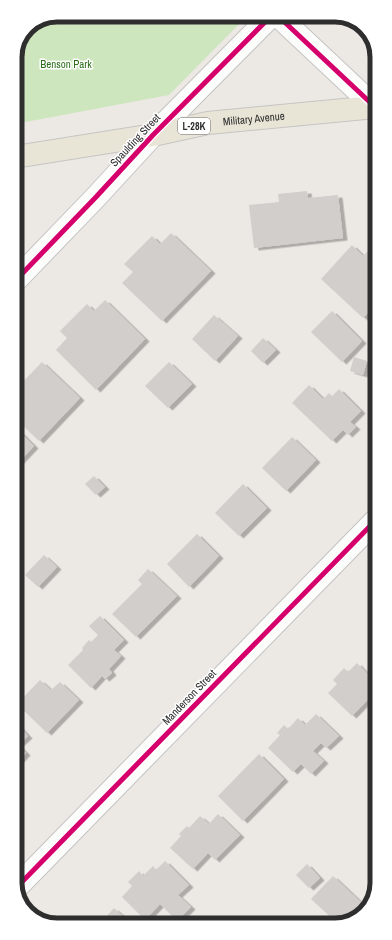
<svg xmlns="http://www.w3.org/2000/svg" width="392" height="940" viewBox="0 0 392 940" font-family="'Archivo Narrow',sans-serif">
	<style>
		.green { fill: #cee6be }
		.building { fill: #d1cecb; filter: url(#shadow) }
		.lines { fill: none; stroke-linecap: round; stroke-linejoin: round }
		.street-casing { stroke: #c5c4c5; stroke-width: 24 }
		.primary-casing { stroke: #c6c5c4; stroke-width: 24 }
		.street { stroke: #fcfcfb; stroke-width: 22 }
		.primary { stroke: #e8e4d6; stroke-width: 22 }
		.cycleway-casing { stroke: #fff; stroke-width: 8 }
		.cycleway { stroke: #d6006c; stroke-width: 5 }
		.labels { text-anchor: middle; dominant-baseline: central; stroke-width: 3; stroke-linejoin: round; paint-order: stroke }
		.shield { fill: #fff; stroke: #6d6d6d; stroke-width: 1 }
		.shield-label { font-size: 10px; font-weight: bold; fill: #2e2e2e }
		.park-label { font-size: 11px; fill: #2c6e1b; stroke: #fff }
		.street-label { font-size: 11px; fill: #2e2e2e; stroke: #fff }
		.rim { fill: none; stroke: #2e2e2e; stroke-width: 5 }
	</style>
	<defs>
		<filter id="shadow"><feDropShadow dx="4.5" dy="2.5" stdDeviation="0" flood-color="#0004"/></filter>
	</defs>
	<rect width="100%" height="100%" fill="#ece8e4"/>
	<!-- green -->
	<path class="green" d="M57 15H248L169 95 15 124V54L27 27Z"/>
	<!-- building -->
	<path class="building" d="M307 191 308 198 338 195 343 238 254 248 249 205 279 202 278 194Z
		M171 233 211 271 162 321 122 283 133 272 124 264 152 236 160 244Z
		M352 245 363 256 367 252 375 259 376 305 363 318 321 279Z
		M105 300 145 339 96 390 56 350 67 338 60 331 87 304 94 311Z
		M332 311 362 341 342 362 311 332Z
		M214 315 238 336 215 361 192 339Z
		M263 338 276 350 263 363 251 351Z
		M354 357 367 361 363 375 350 371Z
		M42 362 80 398 39 441 16 419V389Z
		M169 362 192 384 168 408 145 386Z
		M309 385 323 399 329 393 332 396 339 389 361 411 350 422 356 427 348 435 343 430 332 441 292 403Z
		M16 428 34 446 16 465Z
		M292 437 316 460 286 491 262 468Z
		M94 476 105 487 96 495 85 484Z
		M243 484 267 508 239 536 215 513Z
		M197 534 219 556 189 587 167 564Z
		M44 555 57 567 38 587 25 575Z
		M148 569 177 596 136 637 112 614 142 584 138 580Z
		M100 616 124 640 114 650 121 656 109 669 112 673 105 679 102 676 91 688 68 665 83 650 82 648 89 640 91 642 98 635 89 626Z
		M376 637V652L369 645Z
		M357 663 376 683 377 690 352 716 328 693 337 684 333 680 344 668 348 672Z
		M40 680 51 690 60 682 79 700 47 733 17 704Z
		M316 714 339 736 326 748 321 743 313 751 324 761 311 774 301 764 293 772 268 748 280 735 277 733 284 725 288 729 298 718 305 725Z
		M17 724 28 736 18 745 26 753 17 763Z
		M259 754 284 779 243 821 218 796Z
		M377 773V785L371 779Z
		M218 814 240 835 215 860 208 853 193 869 170 848 181 836 179 834 187 826 189 828 200 816 209 824Z
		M165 861 189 885 178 895 191 907 177 921 160 904 145 920 122 897 132 886 128 882 139 871 143 876 153 866 156 870Z
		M307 864 320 878 309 888 296 875Z
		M333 876 367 908 348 923H337L311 899Z
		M114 908 131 924 94 925 103 916 105 918Z
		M259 916 266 923 251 924Z"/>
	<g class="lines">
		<!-- street casing -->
		<g class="street-casing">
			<path id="street" d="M277 15 375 107
				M16 280 96 197 153 135 272 15
				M17 887 376 520"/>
		</g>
		<!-- primary casing -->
		<g class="primary-casing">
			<g id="primary">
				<path id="s1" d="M15 157 153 135 208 123 375 107"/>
			</g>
		</g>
		<!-- street -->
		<use href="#street" class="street"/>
		<!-- primary -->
		<use href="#primary" class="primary"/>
		<!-- cycleway casing -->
		<g class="cycleway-casing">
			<path id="cycleway" d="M277 15 375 107
				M16 280 96 197 153 135 272 15
				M17 887 376 520"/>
		</g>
		<!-- cycleway -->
		<use href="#cycleway" class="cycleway"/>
	</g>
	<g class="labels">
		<!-- shield labels -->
		<rect class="shield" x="178" y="118" width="32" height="16" rx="3"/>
		<g class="shield-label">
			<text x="194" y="126">L-28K</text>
		</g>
		<!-- park labels -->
		<g class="park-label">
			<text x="66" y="64">Benson Park</text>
		</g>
		<!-- street labels -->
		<g class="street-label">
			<text stroke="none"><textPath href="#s1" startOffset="242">Military Avenue</textPath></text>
			<text transform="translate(135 140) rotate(-47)">Spaulding Street</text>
			<text transform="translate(189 697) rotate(-46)">Manderson Street</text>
		</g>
	</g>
	<!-- crop -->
	<path d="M0 0H392V940H0ZM57 22H335A35 35 0 0 1 370 57V883A35 35 0 0 1 335 918H57A35 35 0 0 1 22 883V57A35 35 0 0 1 57 22Z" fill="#fff" fill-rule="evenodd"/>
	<path class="rim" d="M57 22H335A35 35 0 0 1 370 57V883A35 35 0 0 1 335 918H57A35 35 0 0 1 22 883V57A35 35 0 0 1 57 22Z"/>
</svg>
